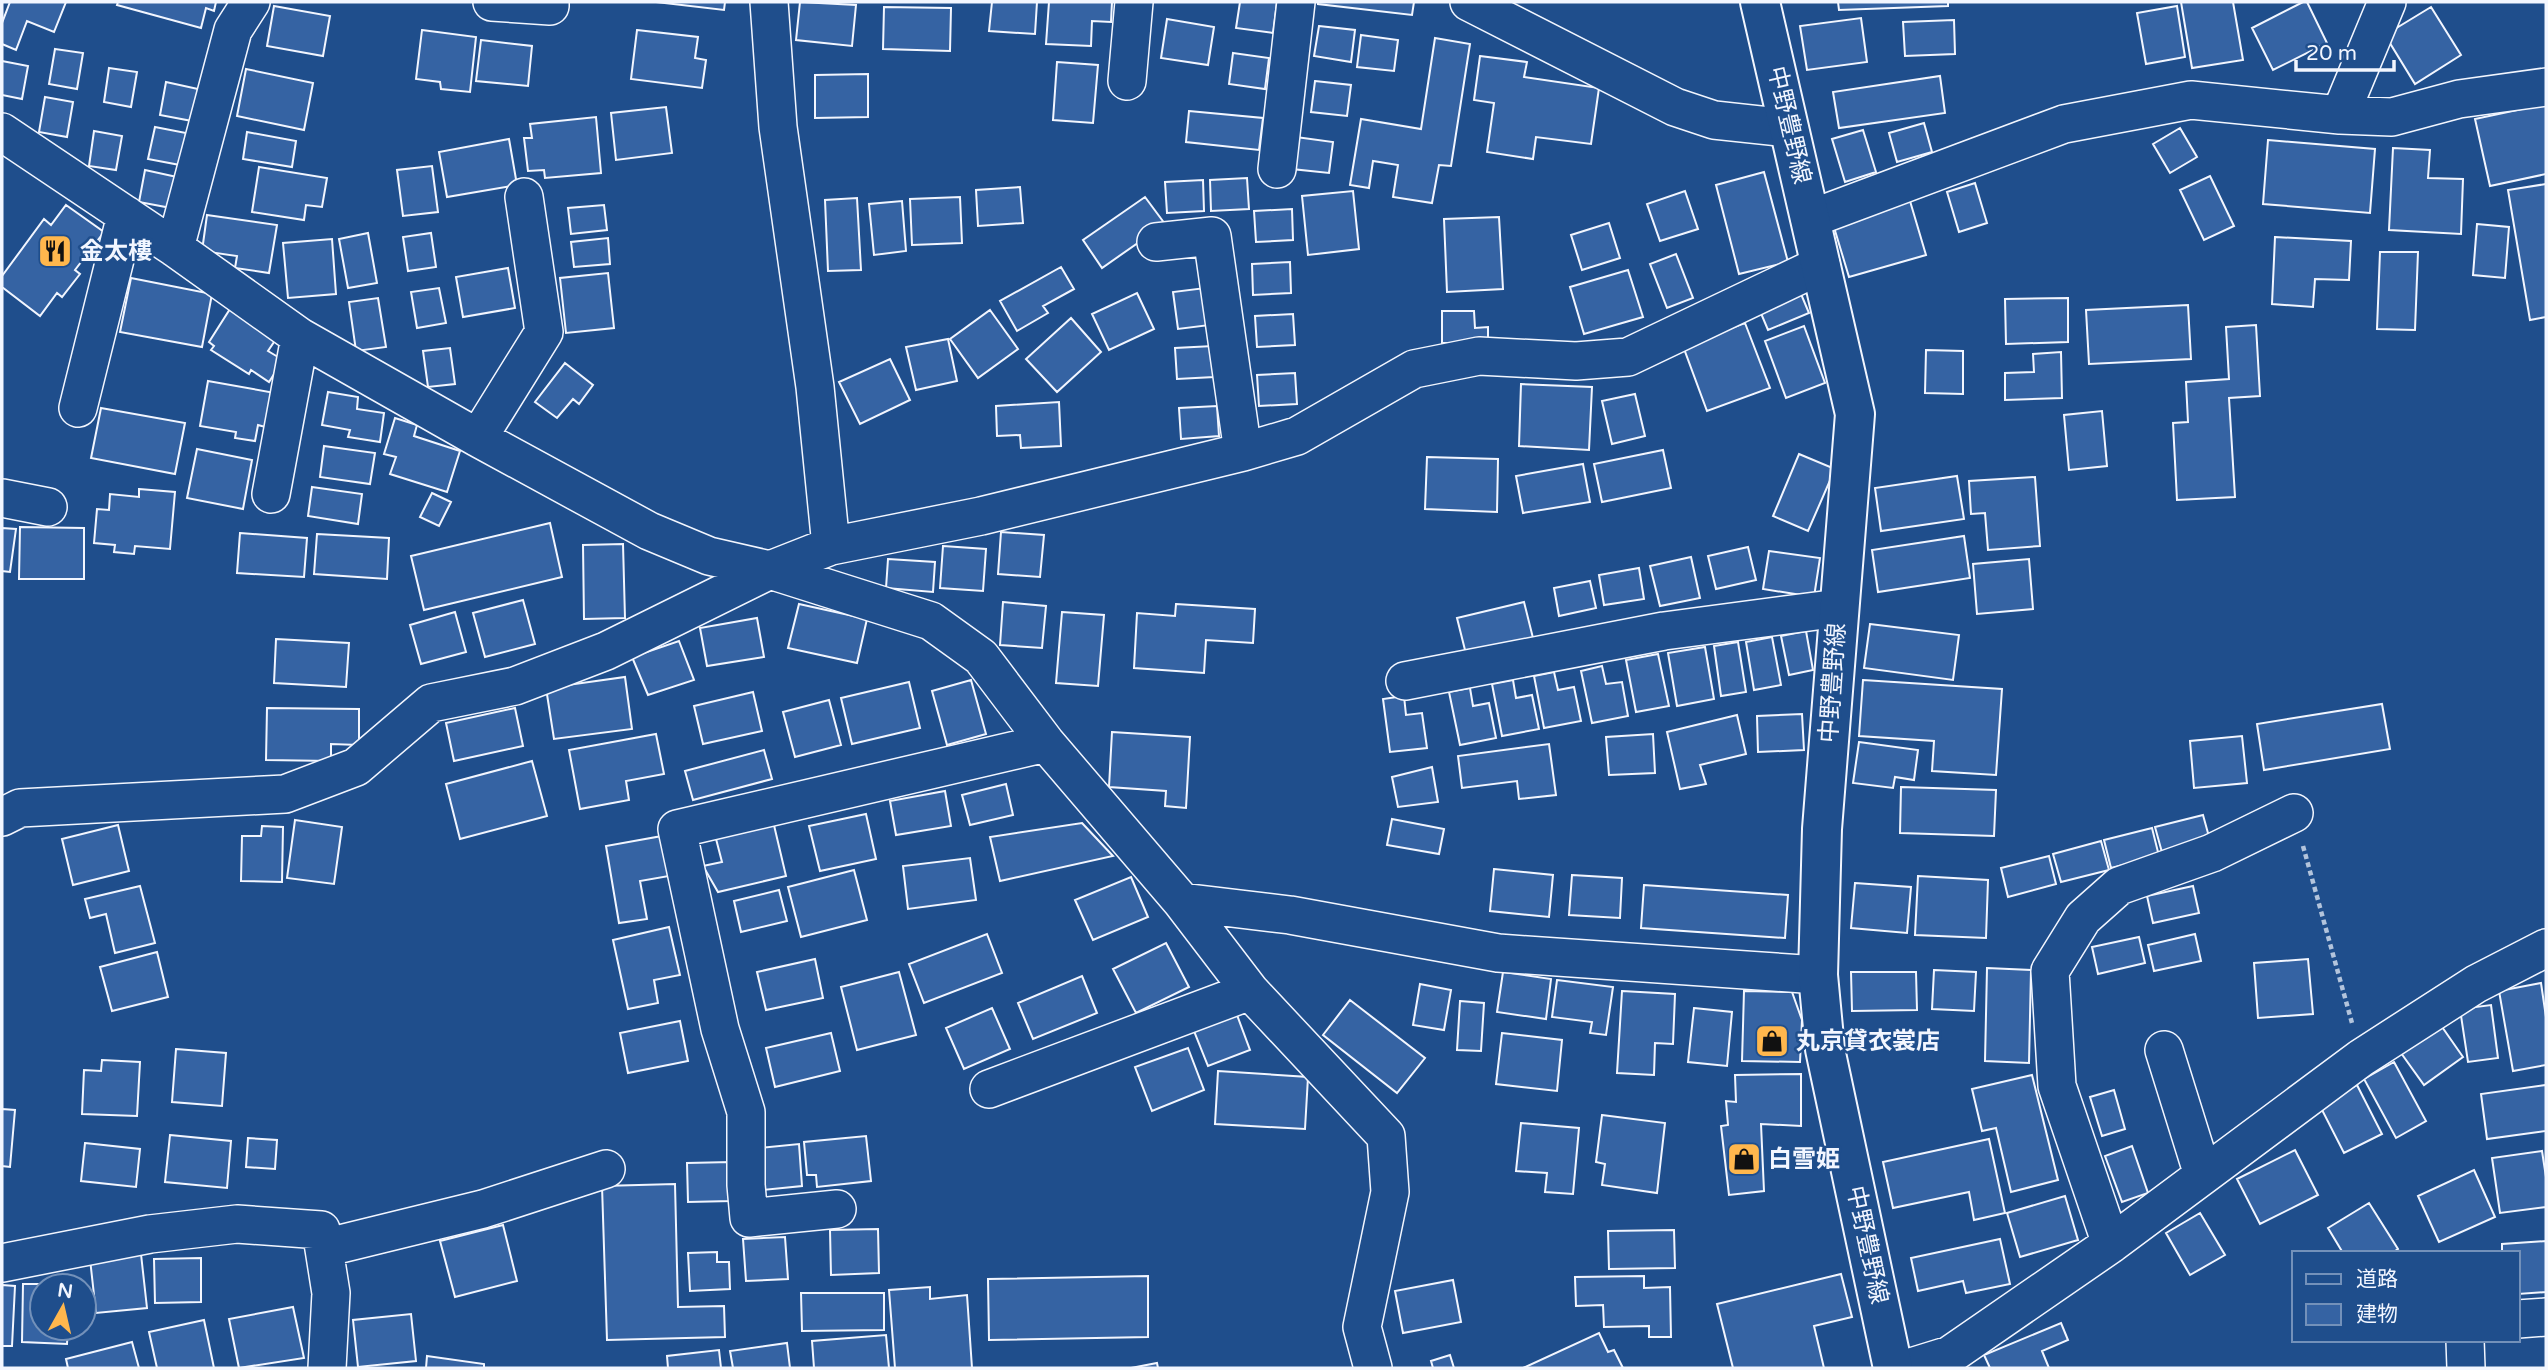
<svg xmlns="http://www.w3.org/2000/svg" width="2548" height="1370" viewBox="0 0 2548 1370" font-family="'Varela Round','Noto Sans JP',sans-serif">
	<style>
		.building { fill: #3563a3; stroke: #f2f6ff; stroke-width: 2 }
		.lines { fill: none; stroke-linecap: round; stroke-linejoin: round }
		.minor-casing { stroke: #f2f6ff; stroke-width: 40 }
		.major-casing { stroke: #f2f6ff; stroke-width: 42 }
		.path { stroke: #b3c4dc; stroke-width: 4.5; stroke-dasharray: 5 3.5; stroke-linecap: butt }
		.minor { stroke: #1f4e8c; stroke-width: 37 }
		.major { stroke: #1f4e8c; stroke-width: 38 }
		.labels { text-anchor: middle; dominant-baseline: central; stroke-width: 5; stroke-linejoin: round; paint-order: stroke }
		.street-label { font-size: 24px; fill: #f2f6ff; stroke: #1f4e8c }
		.poi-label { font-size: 24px; font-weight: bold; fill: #f2f6ff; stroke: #1f4e8c; text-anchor: start }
	</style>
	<rect width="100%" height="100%" fill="#1f4e8c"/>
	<!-- building -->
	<path class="building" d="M10 2H66L54 32 27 21 16 50 2 44V23Z
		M118 2H216L214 11 206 8 201 28 117 5Z
		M656 2H725L724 10Z
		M800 2 856 5 852 46 796 40Z
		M992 2H1037L1035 34 989 31Z
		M1049 2H1112L1111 22 1092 21 1091 46 1046 44Z
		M1240 2H1277L1273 33 1236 28Z
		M1318 2H1414L1412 15 1318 4Z
		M1838 2H1948V6L1839 10Z
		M2181 2H2233L2243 60 2192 68Z
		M2303 2H2307L2327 43 2273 70 2252 28Z
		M274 6 330 16 323 56 267 46Z
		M2177 6 2185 57 2146 64 2137 13Z
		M884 7 951 8 950 51 883 49Z
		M2431 7 2461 55 2415 84 2385 35Z
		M1861 18 1867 62 1807 70 1800 26Z
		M1167 19 1214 27 1208 65 1161 58Z
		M1954 20 1955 54 1905 56 1903 22Z
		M1319 26 1355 30 1351 62 1314 56Z
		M422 30 476 37 470 92 441 89 440 82 416 79Z
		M637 30 698 37 695 58 706 60 702 88 631 79Z
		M1361 35 1398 40 1394 71 1357 67Z
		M1435 38 1470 44 1451 166 1439 165 1432 203 1393 197 1398 165 1373 161 1369 188 1350 185 1361 119 1421 129Z
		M481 40 532 46 528 86 476 81Z
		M55 49 83 53 77 89 49 84Z
		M1233 53 1269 58 1265 89 1229 84Z
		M1480 56 1527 62 1524 77 1599 88 1591 144 1536 137 1533 159 1487 152 1494 103 1474 100Z
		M2 61 28 66 22 99 2 95Z
		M1057 62 1098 65 1093 123 1053 120Z
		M109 68 137 72 131 107 104 102Z
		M246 69 313 83 304 130 237 116Z
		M868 74V117L815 118V75Z
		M1940 76 1945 113 1839 128 1833 92Z
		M1315 81 1351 85 1347 116 1311 112Z
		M166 82 198 89 192 121 160 115Z
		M45 97 73 102 67 137 39 132Z
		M2546 104V174L2490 186 2475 119Z
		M666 107 672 153 616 160 611 113Z
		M1189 111 1263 118 1259 150 1186 142Z
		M596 117 601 173 545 178 544 170 528 171 524 138H532L530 124Z
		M1924 123 1932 152 1897 162 1889 133Z
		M155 127 186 133 180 165 148 159Z
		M2180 128 2197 157 2170 173 2153 144Z
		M1863 130 1876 172 1845 182 1832 139Z
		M94 131 122 136 116 170 89 166Z
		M247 132 296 141 292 167 243 159Z
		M1296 137 1333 142 1329 173 1292 169Z
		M509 139 517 185 447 197 439 152Z
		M2268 140 2375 149 2370 213 2263 204Z
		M2393 148 2430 150 2428 178 2463 179 2461 234 2389 230Z
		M432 166 438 212 403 216 397 170Z
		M259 167 327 178 322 207 306 205 304 220 252 212Z
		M145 170 177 177 171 208 139 202Z
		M1764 172 1788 262 1739 274 1716 185Z
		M2210 176 2234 226 2204 240 2180 190Z
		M1247 178 1249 209 1211 211 1210 180Z
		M1203 180 1204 211 1167 213 1165 182Z
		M1975 183 1987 223 1959 232 1947 192Z
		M2546 184V317L2530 320 2508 190Z
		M1020 187 1023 223 978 226 976 190Z
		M1353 191 1359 249 1308 255 1302 196Z
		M1685 191 1698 229 1660 241 1647 204Z
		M960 197 962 243 912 245 910 199Z
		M1145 197 1165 224 1102 268 1083 240Z
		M857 198 861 270 828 271 825 200Z
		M902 201 906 251 874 255 869 204Z
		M1910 201 1926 255 1849 277 1833 224Z
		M66 205 104 232 75 270 80 274 62 297 57 293 40 316 2 287V276L44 219 51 225Z
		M604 205 607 230 571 234 568 208Z
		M1292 209 1293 240 1256 242 1254 211Z
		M207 215 277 225 269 273 235 268 237 256 202 251Z
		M1499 217 1503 289 1447 292 1444 219Z
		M1609 223 1620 258 1582 270 1571 235Z
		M2477 224 2509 227 2505 278 2473 275Z
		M368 233 377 283 348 288 339 239Z
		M431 233 436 267 408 271 403 237Z
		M2275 237 2351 241 2349 280 2315 279 2313 307 2272 304Z
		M608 238 610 264 574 267 571 242Z
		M332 239 336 294 288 298 283 243Z
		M2380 252H2418L2415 330 2377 329Z
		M1676 254 1693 298 1667 308 1650 264Z
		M1290 262 1291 293 1253 295 1252 264Z
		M1061 267 1074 289 1043 306 1048 313 1017 331 1000 301Z
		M508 268 515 308 463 317 456 277Z
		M1628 270 1643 317 1584 334 1570 287Z
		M608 273 614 328 566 333 560 278Z
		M131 278 212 294 202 347 120 332Z
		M439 288 446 323 417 328 411 292Z
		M1205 288 1210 325 1178 329 1173 292Z
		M1137 293 1154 329 1109 350 1092 314Z
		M1801 294 1809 313 1768 330 1760 311Z
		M378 298 386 347 356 351 349 302Z
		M2068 298V342L2006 344 2005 299Z
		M2188 305 2191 359 2089 364 2086 310Z
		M230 309 276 339 268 351 283 360 269 382 251 370 249 374 211 350 214 346 209 342Z
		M990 310 1018 349 978 378 950 339Z
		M1442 311H1474L1475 328 1488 327V343H1442Z
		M1293 314 1295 345 1257 347 1255 316Z
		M1071 318 1101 352 1057 392 1026 359Z
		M1745 323 1770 388 1707 411 1683 346Z
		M2256 325 2260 396 2229 398 2235 497 2177 500 2173 423 2188 422 2186 382 2229 379 2226 327Z
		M1804 326 1825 383 1786 398 1765 341Z
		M948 339 957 381 916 390 906 347Z
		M1213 346 1214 377 1177 379 1175 348Z
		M450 348 455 384 428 387 423 351Z
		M1926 350 1963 351V394L1925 393Z
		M2061 352 2062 398 2005 400V373L2034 372 2033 354Z
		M890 359 910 400 860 424 839 382Z
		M565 363 593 385 579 404 573 399 557 418 535 402Z
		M1295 373 1297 404 1259 406 1257 375Z
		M208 381 275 393 269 428 258 425 255 441 235 438 236 432 200 426Z
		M1521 384 1592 387 1589 450 1519 446Z
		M328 392 358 397 357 409 384 413 380 442 348 437 350 430 322 425Z
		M1635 394 1645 436 1612 444 1602 401Z
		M1059 402 1061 446 1021 448 1020 435 997 436 996 406Z
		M1217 406 1219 436 1181 439 1179 408Z
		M101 408 185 423 175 474 91 458Z
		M2102 411 2107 466 2069 470 2064 415Z
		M395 418 417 425 414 436 460 451 447 492 390 474 396 457 384 454Z
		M324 446 375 453 370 484 320 477Z
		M197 449 252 460 243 509 187 498Z
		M1663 450 1671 488 1602 502 1594 464Z
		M1799 454 1835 469 1808 531 1773 516Z
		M1427 457 1498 459 1497 512 1425 509Z
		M1583 464 1590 502 1523 513 1516 476Z
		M1957 476 1964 519 1881 531 1875 488Z
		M2035 477 2040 546 1988 550 1985 513 1971 514 1969 481Z
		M312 487 362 494 358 524 308 516Z
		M139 489 175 492 170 549 135 546 134 554 114 552 115 545 94 543 97 509 109 510 110 494 139 497Z
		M432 493 451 502 439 526 420 517Z
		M550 523 562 577 424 610 411 556Z
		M20 527 84 528V579H19Z
		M2 528 16 529 10 572 2 571Z
		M1001 532 1044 535 1040 577 998 574Z
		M240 533 307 538 304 577 237 573Z
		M317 534 389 538 387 579 314 574Z
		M1964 536 1970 578 1878 592 1872 550Z
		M623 544 625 618 584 619 583 545Z
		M943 546 986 549 983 591 940 588Z
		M1748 547 1756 580 1716 589 1708 556Z
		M1769 551 1820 558 1814 597 1763 589Z
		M1691 557 1700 598 1660 606 1650 566Z
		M888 559 935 562 933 592 886 588Z
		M2029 559 2033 609 1977 614 1973 564Z
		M1639 568 1644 599 1604 605 1599 575Z
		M1590 581 1596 608 1559 616 1554 588Z
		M523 600 535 644 485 657 473 613Z
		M1003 602 1046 606 1042 648 1000 645Z
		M1524 602 1533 638 1466 654 1457 618Z
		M799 604 867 619 857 663 788 648Z
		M1176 604 1255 609 1253 643 1206 640 1204 673 1134 668 1137 613 1175 616Z
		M455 612 466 652 421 664 410 625Z
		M1062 612 1104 615 1098 686 1056 683Z
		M757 618 764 657 707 666 700 628Z
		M1870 624 1959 635 1953 680 1864 668Z
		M1806 631 1813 670 1789 675 1781 636Z
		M1772 637 1781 685 1754 690 1746 642Z
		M276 639 349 643 346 687 274 683Z
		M679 641 694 680 648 695 632 657Z
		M1738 642 1746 692 1721 696 1714 646Z
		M1705 647 1714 699 1677 706 1668 653Z
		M1658 654 1669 706 1636 712 1626 660Z
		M1602 666 1606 684 1622 682 1628 716 1592 723 1581 671Z
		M1554 672 1558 690 1574 687 1581 721 1544 728 1534 676Z
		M625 677 632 729 554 739 546 688Z
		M971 680 986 734 947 745 932 691Z
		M1513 680 1516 698 1532 695 1539 729 1502 736 1492 684Z
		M1863 680 2002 689 1996 775 1932 771 1934 741 1859 736Z
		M909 682 920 728 852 744 841 698Z
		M1470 688 1473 706 1489 703 1496 738 1460 745 1449 692Z
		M753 692 762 731 703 744 694 706Z
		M1404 696 1406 715 1422 713 1427 748 1390 752 1383 699Z
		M829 700 841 745 795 757 783 712Z
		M2382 704 2390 749 2264 770 2257 724Z
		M267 708 359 709V745L331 744V761L266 760Z
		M515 708 523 746 454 761 446 723Z
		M1802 714 1804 750 1758 752 1757 716Z
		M1737 715 1746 754 1700 765 1706 784 1680 789 1667 732Z
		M1112 732 1190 737 1186 808 1165 806 1166 791 1109 787Z
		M656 734 664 774 626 781 629 800 580 809 569 750Z
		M1653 734 1655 773 1609 775 1606 737Z
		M2242 736 2247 783 2194 788 2190 741Z
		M1859 742 1918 750 1914 780 1895 777 1893 788 1853 783Z
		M1549 744 1556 795 1519 799 1517 781 1462 788 1458 756Z
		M764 750 772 779 693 800 685 771Z
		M532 761 547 816 460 839 446 784Z
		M1432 767 1438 802 1398 807 1392 777Z
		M1006 784 1013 815 970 825 962 795Z
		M1901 787 1996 790 1994 836 1900 833Z
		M945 791 951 826 896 835 890 801Z
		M866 814 876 859 820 871 809 826Z
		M2203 815 2211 844 2163 856 2155 827Z
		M1392 819 1444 829 1439 854 1387 845Z
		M295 820 342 827 334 884 287 878Z
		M773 821 786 876 718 892 703 866 722 862 715 835Z
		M1082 823 1113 856 1000 881 990 837Z
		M118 825 129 871 73 885 62 839Z
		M262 826 283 827 282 882 241 881 242 836H261Z
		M2152 828 2159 856 2111 868 2104 840Z
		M662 836 669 876 640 881 647 919 619 923 606 846Z
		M2101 841 2109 870 2061 882 2053 854Z
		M2049 856 2056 884 2008 897 2001 868Z
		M970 858 976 900 908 909 903 866Z
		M1494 869 1553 875 1549 917 1490 911Z
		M854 870 867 920 801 937 788 887Z
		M1572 875 1622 878 1620 918 1569 915Z
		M1918 876 1988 880 1986 938 1915 935Z
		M1131 877 1148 917 1093 940 1075 900Z
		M1855 883 1911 887 1907 933 1851 928Z
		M1644 885 1788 895 1785 938 1641 928Z
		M140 886 155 943 115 953 106 914 90 918 85 899Z
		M2193 886 2199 913 2153 923 2147 896Z
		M779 890 787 921 741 932 734 901Z
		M669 927 680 975 654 980 658 1003 628 1009 613 940Z
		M987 934 1002 973 924 1003 909 964Z
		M2195 934 2201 961 2154 971 2148 945Z
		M2139 937 2145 963 2098 974 2092 947Z
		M1166 943 1189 987 1136 1013 1113 969Z
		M157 952 168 997 112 1011 100 967Z
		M815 959 823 998 766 1010 757 972Z
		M2308 959 2313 1014 2258 1018 2254 963Z
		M1987 968 2031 970 2029 1063 1985 1061Z
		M1934 970 1976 972 1974 1011 1932 1009Z
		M899 972 916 1035 857 1050 841 987Z
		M1503 972 1551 979 1546 1019 1497 1012Z
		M1851 972H1916L1917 1010 1852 1011Z
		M1082 976 1097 1013 1033 1039 1018 1003Z
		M1557 980 1613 987 1606 1035 1590 1033 1592 1022 1552 1017Z
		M2541 983 2546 1017V1065L2513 1071 2499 991Z
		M1420 984 1451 990 1444 1030 1413 1025Z
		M1622 991 1675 994 1673 1044 1655 1043 1654 1075 1617 1073Z
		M1744 991 1792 992 1802 1020 1800 1062 1742 1061Z
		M1350 1000 1425 1058 1397 1093 1323 1035Z
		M1460 1001 1484 1003 1481 1051 1457 1050Z
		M2491 1005 2498 1058 2468 1062 2460 1009Z
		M992 1008 1010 1049 964 1069 946 1028Z
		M1694 1008 1732 1012 1727 1066 1688 1062Z
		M1237 1015 1250 1050 1208 1066 1194 1031Z
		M680 1021 688 1061 628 1073 620 1033Z
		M2440 1024 2463 1057 2424 1085 2401 1053Z
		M831 1033 840 1071 775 1087 766 1048Z
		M1502 1033 1562 1040 1557 1091 1496 1084Z
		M1188 1048 1204 1090 1152 1111 1135 1067Z
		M176 1049 226 1053 222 1106 172 1102Z
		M102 1060 140 1062 137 1116 82 1114 84 1070 101 1071Z
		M2394 1062 2426 1121 2396 1138 2364 1079Z
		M1218 1071 1308 1077 1305 1129 1215 1124Z
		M1801 1074V1126L1761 1124 1764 1191 1729 1195 1721 1126 1728 1125 1726 1101 1736 1102 1735 1075Z
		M2032 1075 2058 1180 2011 1192 1996 1128 1982 1131 1972 1089Z
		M2357 1085 2382 1134 2344 1153 2319 1104Z
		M2546 1085V1131L2487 1139 2481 1094Z
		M2114 1090 2125 1129 2102 1136 2090 1097Z
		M2 1109 15 1110 10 1167 2 1166Z
		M1602 1115 1665 1123 1657 1193 1602 1185 1605 1164 1596 1162Z
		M1521 1123 1579 1128 1573 1194 1545 1192 1547 1173 1516 1171Z
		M170 1135 231 1141 227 1188 165 1182Z
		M866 1136 871 1181 817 1187 816 1175H807L804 1142Z
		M248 1138 277 1140 275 1169 246 1167Z
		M1989 1139 2005 1213 1974 1220 1969 1192 1893 1208 1883 1162Z
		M85 1143 140 1149 136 1187 81 1181Z
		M799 1144 802 1186 763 1190 759 1148Z
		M2132 1146 2148 1193 2122 1202 2105 1156Z
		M2295 1150 2318 1195 2260 1224 2237 1179Z
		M2542 1151 2546 1177V1207L2500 1213 2492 1158Z
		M731 1162 732 1201 688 1202 687 1163Z
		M2474 1170 2495 1217 2439 1242 2418 1196Z
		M675 1184 678 1307 724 1306 725 1337 607 1340 602 1186Z
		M2065 1196 2078 1240 2020 1257 2007 1213Z
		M2369 1203 2398 1249 2392 1253H2343L2328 1228Z
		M2200 1213 2225 1255 2190 1275 2166 1233Z
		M503 1225 517 1281 455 1297 440 1241Z
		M878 1229 879 1273 831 1275 830 1230Z
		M1674 1230 1675 1268 1609 1269 1608 1231Z
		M785 1237 788 1279 746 1281 743 1239Z
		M2000 1239 2010 1284 1966 1293 1963 1281 1918 1291 1911 1258Z
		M2546 1241V1292L2518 1294V1253H2502V1244Z
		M717 1252V1262H729L730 1289 690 1291 688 1253Z
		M141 1254 147 1308 96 1313 90 1259Z
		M201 1258V1302L155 1303 154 1259Z
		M1841 1274 1852 1317 1814 1326 1824 1368H1733L1717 1304Z
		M1148 1276V1337L989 1340 988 1279Z
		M1644 1276V1288L1670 1287 1671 1337H1649V1326L1604 1327 1603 1305 1576 1306 1575 1277Z
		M1453 1280 1461 1322 1403 1333 1395 1291Z
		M23 1284H70V1286H42V1328H68L67 1344 22 1342Z
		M2 1285 15 1286 12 1346H2Z
		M930 1287V1299L967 1295 972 1368H895L889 1290Z
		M801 1293H884V1330L802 1331Z
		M293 1307 304 1358 239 1368 229 1319Z
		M411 1314 416 1361 358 1367 353 1320Z
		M204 1320 214 1368H157L149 1332Z
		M2061 1323 2068 1340 2042 1351 2049 1368H1990L1984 1355Z
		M1599 1333 1608 1352 1614 1350 1623 1368H1523Z
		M886 1335 889 1368H814L812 1341Z
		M132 1342 139 1368H68L66 1359Z
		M787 1343 790 1368H733L730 1351Z
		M719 1350 721 1368H668L667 1356Z
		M1450 1355 1454 1368H1433L1431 1361Z
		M427 1356 484 1364V1368H426Z
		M1157 1363 1158 1368H1131Z"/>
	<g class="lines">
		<!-- minor casing -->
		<g class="minor-casing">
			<path id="minor" d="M492 2 550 6V2
				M769 2 778 127 815 387 831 546
				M1469 2 1675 107 1714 120 1789 128
				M1127 81 1134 2
				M2340 115 2387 2
				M2 132 175 248 300 337 478 438 649 531 709 556 770 570 931 621 981 657 1046 743 1182 902 1250 991 1386 1136 1390 1192 1362 1327 1373 1368
				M1277 169 1296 2
				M1810 219 2064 124 2191 100 2340 115 2392 117 2459 99 2546 87
				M1156 242 1212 236 1243 452
				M175 248 233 30 251 2
				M78 408 126 215
				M478 438 544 332 524 197
				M271 494 300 337
				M2 498 48 507
				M1405 681 1664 631 1839 608
				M2 817 20 808 285 794 356 767 431 703 515 686 606 651 770 570 831 546 981 516 1243 452 1297 436 1414 369 1479 356 1576 361 1628 357 1821 265
				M1182 902 1290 915 1498 953 1818 975
				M2164 1050 2203 1175
				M989 1089 1250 991
				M837 1209 749 1218 746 1185V1112L720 1029 677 829 1046 743
				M2111 1244 2057 1086 2050 971 2083 918 2119 886 2212 853 2294 813
				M324 1248 483 1209 606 1169
				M2 1263 150 1234 237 1224 321 1230 331 1293 327 1368
				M2518 1319 2546 1317
				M2465 1340 2466 1368
				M1908 1368 1950 1355 2111 1244 2361 1058 2476 984 2546 948"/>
		</g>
		<!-- major casing -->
		<g class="major-casing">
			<path id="major" d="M1760 2 1855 414 1822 829 1818 975 1825 1049 1893 1368"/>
		</g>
		<!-- path -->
		<path class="path" d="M2303 846 2352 1023"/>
		<!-- minor -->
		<use href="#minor" class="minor"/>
		<!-- major -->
		<use href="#major" class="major"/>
	</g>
	<!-- icons -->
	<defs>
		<g id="restaurant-square" transform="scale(1.75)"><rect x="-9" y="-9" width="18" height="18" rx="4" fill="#ffb74d" stroke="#1f4e8c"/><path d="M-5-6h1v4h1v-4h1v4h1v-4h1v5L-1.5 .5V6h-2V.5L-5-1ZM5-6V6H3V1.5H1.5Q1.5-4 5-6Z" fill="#111"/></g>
		<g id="shop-square" transform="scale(1.75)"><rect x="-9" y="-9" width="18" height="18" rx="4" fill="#ffb74d" stroke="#1f4e8c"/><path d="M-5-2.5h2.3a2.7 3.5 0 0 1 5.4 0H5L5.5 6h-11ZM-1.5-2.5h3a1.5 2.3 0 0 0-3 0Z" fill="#111"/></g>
	</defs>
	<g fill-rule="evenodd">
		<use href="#restaurant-square" x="55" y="251"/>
		<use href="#shop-square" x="1772" y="1041"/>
		<use href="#shop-square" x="1744" y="1159"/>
	</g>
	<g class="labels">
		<!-- street labels -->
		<g class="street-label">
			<text transform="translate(1789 125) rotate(77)">中野豊野線</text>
			<text transform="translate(1833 683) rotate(-86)">中野豊野線</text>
			<text transform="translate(1867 1245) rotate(78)">中野豊野線</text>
		</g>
		<!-- poi labels -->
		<g class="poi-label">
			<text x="80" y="251">金太樓</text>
			<text x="1796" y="1041">丸京貸衣裳店</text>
			<text x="1768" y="1159">白雪姫</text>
		</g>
	</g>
	<!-- border -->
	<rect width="2548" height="1370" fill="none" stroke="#f2f6ff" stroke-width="7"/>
	<!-- legend -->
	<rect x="2292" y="1251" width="228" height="91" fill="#1f4e8c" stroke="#7391ba" stroke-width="2"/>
	<rect x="2306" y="1274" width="35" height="10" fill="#1f4e8c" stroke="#7391ba" stroke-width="2"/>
	<text x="2356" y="1286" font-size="21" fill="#f2f6ff">道路</text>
	<rect x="2306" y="1304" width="35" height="21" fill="#3563a3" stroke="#7391ba" stroke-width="2"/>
	<text x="2356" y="1321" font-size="21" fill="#f2f6ff">建物</text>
	<!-- north arrow -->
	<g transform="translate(63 1307) rotate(8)"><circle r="33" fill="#1f4e8c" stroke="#7391ba" stroke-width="2"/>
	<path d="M0-5L12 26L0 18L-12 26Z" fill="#ffb74d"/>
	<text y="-10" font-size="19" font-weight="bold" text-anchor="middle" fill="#f2f6ff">N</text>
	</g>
	<!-- scale -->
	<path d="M2296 60v10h98v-10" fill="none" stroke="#f2f6ff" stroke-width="3.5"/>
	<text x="2306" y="60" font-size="21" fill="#f2f6ff" stroke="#1f4e8c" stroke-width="5" paint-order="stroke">20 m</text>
</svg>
